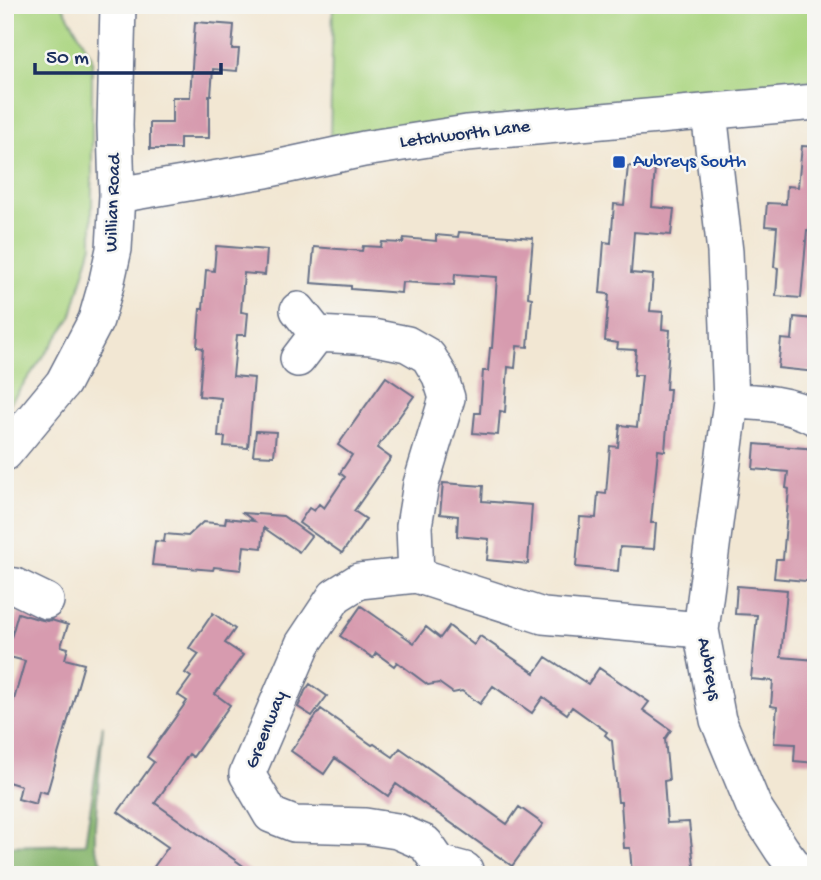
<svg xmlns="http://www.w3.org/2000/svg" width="821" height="880" viewBox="0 0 821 880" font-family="'Gochi Hand',sans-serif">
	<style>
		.green { fill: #acd682; stroke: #648270; stroke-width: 2 }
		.forest { fill: #89b770; stroke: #527367; stroke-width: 2 }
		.water { fill: #5eb4da; stroke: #3c729c; stroke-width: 2 }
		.building { fill: #d79baf }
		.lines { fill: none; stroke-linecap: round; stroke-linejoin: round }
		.minor-casing { stroke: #666f87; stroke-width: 38 }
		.minor { stroke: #fff; stroke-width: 35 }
		.transit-dot { fill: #1a4fb4; stroke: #f6f6f2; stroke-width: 2.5 }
		.labels { text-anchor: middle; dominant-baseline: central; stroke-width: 5; stroke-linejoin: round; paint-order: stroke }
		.street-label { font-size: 19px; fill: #1b2f5e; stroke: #f6f6f2 }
		.transit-label { font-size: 19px; fill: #164399; stroke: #f6f6f2; text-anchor: start }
	</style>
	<rect width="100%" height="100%" fill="#f6f6f2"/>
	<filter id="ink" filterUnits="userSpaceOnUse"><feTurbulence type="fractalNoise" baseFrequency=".0143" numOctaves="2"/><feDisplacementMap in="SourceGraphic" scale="14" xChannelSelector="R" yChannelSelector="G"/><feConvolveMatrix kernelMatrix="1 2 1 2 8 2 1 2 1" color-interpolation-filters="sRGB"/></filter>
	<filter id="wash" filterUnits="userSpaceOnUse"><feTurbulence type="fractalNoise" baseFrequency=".00686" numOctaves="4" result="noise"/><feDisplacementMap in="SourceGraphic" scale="28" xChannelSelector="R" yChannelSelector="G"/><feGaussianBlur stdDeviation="1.57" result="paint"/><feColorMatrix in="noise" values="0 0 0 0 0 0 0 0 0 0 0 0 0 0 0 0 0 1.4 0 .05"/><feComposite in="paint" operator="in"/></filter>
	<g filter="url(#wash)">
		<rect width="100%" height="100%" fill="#f2e7d3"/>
		<!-- green -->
		<path class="green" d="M5 5H62L92 57V245L71 318 5 410Z
			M333 5H816V80L330 139Z"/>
		<!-- forest -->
		<path class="forest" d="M103 725 95 826V847L102 862 111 875H5V846L85 844Z"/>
		<!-- water -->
		<path class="water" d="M196 5H237L236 11 196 9Z"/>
		<g id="blocks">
			<!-- building -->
			<path class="building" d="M195 22 234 25 232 49H239L237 71 213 69 211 95H209V138H180V149H150V123H172V97H190Z
				M802 146 816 147V231L807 230 801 298 776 296 778 268 774 267 777 227 765 226 767 203 786 204 787 186 798 187Z
				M628 166 655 168 652 207 674 209 671 235 634 232 631 273 653 275 650 311 663 312 662 329 670 330 666 389H670L665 451 658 450 651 523H656L654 549 620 547 618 571 576 567 580 517 596 518 598 493 606 494 610 446 618 447 620 425 637 427 642 375H634L636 350 617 349 618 343 605 341 609 294 600 293 604 242 611 243 614 204 624 205Z
				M459 232 533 238 528 297 532 298 528 347 517 346 515 368 508 367 505 412 500 411 498 435 473 433 475 413H480L483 371H488L490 348H492L497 277 455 274 454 285 402 282 401 293 351 289V286L311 283 314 247 362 251 363 246 381 247 382 242 403 243 404 238 436 241V235L458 237Z
				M216 246 267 250 265 275 244 273 241 312 248 313 246 335H237L233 376 254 378 248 448 224 446 225 437H218L221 398 199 396 203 348 197 347 200 309H203L206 270 214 271Z
				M794 317 813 319 812 327 816 328V372L778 368 781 339 792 340Z
				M386 377 414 396 377 448 391 458 354 511 366 519 342 553 299 523 309 508 314 511 319 504 324 508 345 477 340 473 352 455 338 445Z
				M256 431 276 432 274 456 253 455Z
				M755 444 816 449V491L811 538 816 539V582L774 578 776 559H783L789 489 786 488 788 472 753 469Z
				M443 483 483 486 482 501 532 505 528 564 487 560 489 539 457 536 458 516 440 514Z
				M243 513 283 516 311 536 299 552 264 528 262 548 244 546 241 570 214 567 213 570 152 565 155 541 164 542 165 534 188 536 203 522 225 524 226 518 254 521Z
				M737 586 787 590 781 657 816 660V763L794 761 795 744 774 743 777 707 771 706 773 681 751 679 757 615 735 614Z
				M361 606 414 643 426 627 440 638 449 626 474 645 480 636 535 673 546 657 588 684 599 668 649 702 643 710 671 730 665 739 669 780 664 781 667 823 689 822 695 875H632L630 848H624L621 802H618L612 741 605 735 607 732 572 707 567 714 543 697 532 713 493 686 480 704 462 691 453 693 439 683 428 685 397 662 394 666 376 653 373 658 340 636Z
				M18 613 38 619 47 621 51 620 68 625 61 646 68 648 65 659 84 664 47 793 39 791 36 804 18 799 21 786 5 781V731L25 661 6 656Z
				M213 613 235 629 225 643 243 655 215 694 230 705 193 757 189 754 155 803 256 875H148L168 847 118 812 154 762 147 757 187 701 178 695 191 677 185 673 199 654 189 648Z
				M310 684 327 696 312 716 298 707 305 691Z
				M321 709 372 745 374 744 393 757 400 748 507 824 519 807 543 824 512 866 396 784 388 796 335 758 324 774 291 751Z"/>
		</g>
	</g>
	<g filter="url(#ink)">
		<use href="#blocks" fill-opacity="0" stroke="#666f87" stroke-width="2"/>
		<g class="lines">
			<!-- minor casing -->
			<g class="minor-casing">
				<path id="minor" d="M709 112 725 252 731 401 701 630 718 720 754 807 782 850 801 875
					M117 195 266 170 364 149 467 133 816 102
					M298 310 317 334
					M298 359 317 334 372 337 407 344 428 356 440 376 447 398 421 484 414 526 416 575
					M731 401C761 402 789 403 816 418
					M5 453 63 383 96 320 106 285 114 249 117 195 115 125 118 5
					M5 585 15 586 46 601
					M465 870 439 863 425 843 397 831 365 826 294 824 271 815 247 774 303 644 335 596 359 581 416 575 543 616 701 630"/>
			</g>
			<!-- minor -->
			<use href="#minor" class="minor"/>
		</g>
	</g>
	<!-- markers -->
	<rect class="transit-dot" x="612" y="155" width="14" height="14" rx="3.5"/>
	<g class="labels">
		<!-- street labels -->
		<g class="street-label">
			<text transform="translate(465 135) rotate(-7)">Letchworth Lane</text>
			<text transform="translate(114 203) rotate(-88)">Willian Road</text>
			<text transform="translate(708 669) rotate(79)">Aubreys</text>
			<text transform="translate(267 730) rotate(-68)">Greenway</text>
		</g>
		<!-- transit labels -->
		<g class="transit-label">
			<text x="633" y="162">Aubreys South</text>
		</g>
	</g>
	<!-- margin -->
	<rect width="821" height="880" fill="none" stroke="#f6f6f2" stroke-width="28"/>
	<!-- scale -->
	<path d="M35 63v10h186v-10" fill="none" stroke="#1b2f5e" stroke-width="3.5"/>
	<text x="46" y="63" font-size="21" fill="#1b2f5e" stroke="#f6f6f2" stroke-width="5" paint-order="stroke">50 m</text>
</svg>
